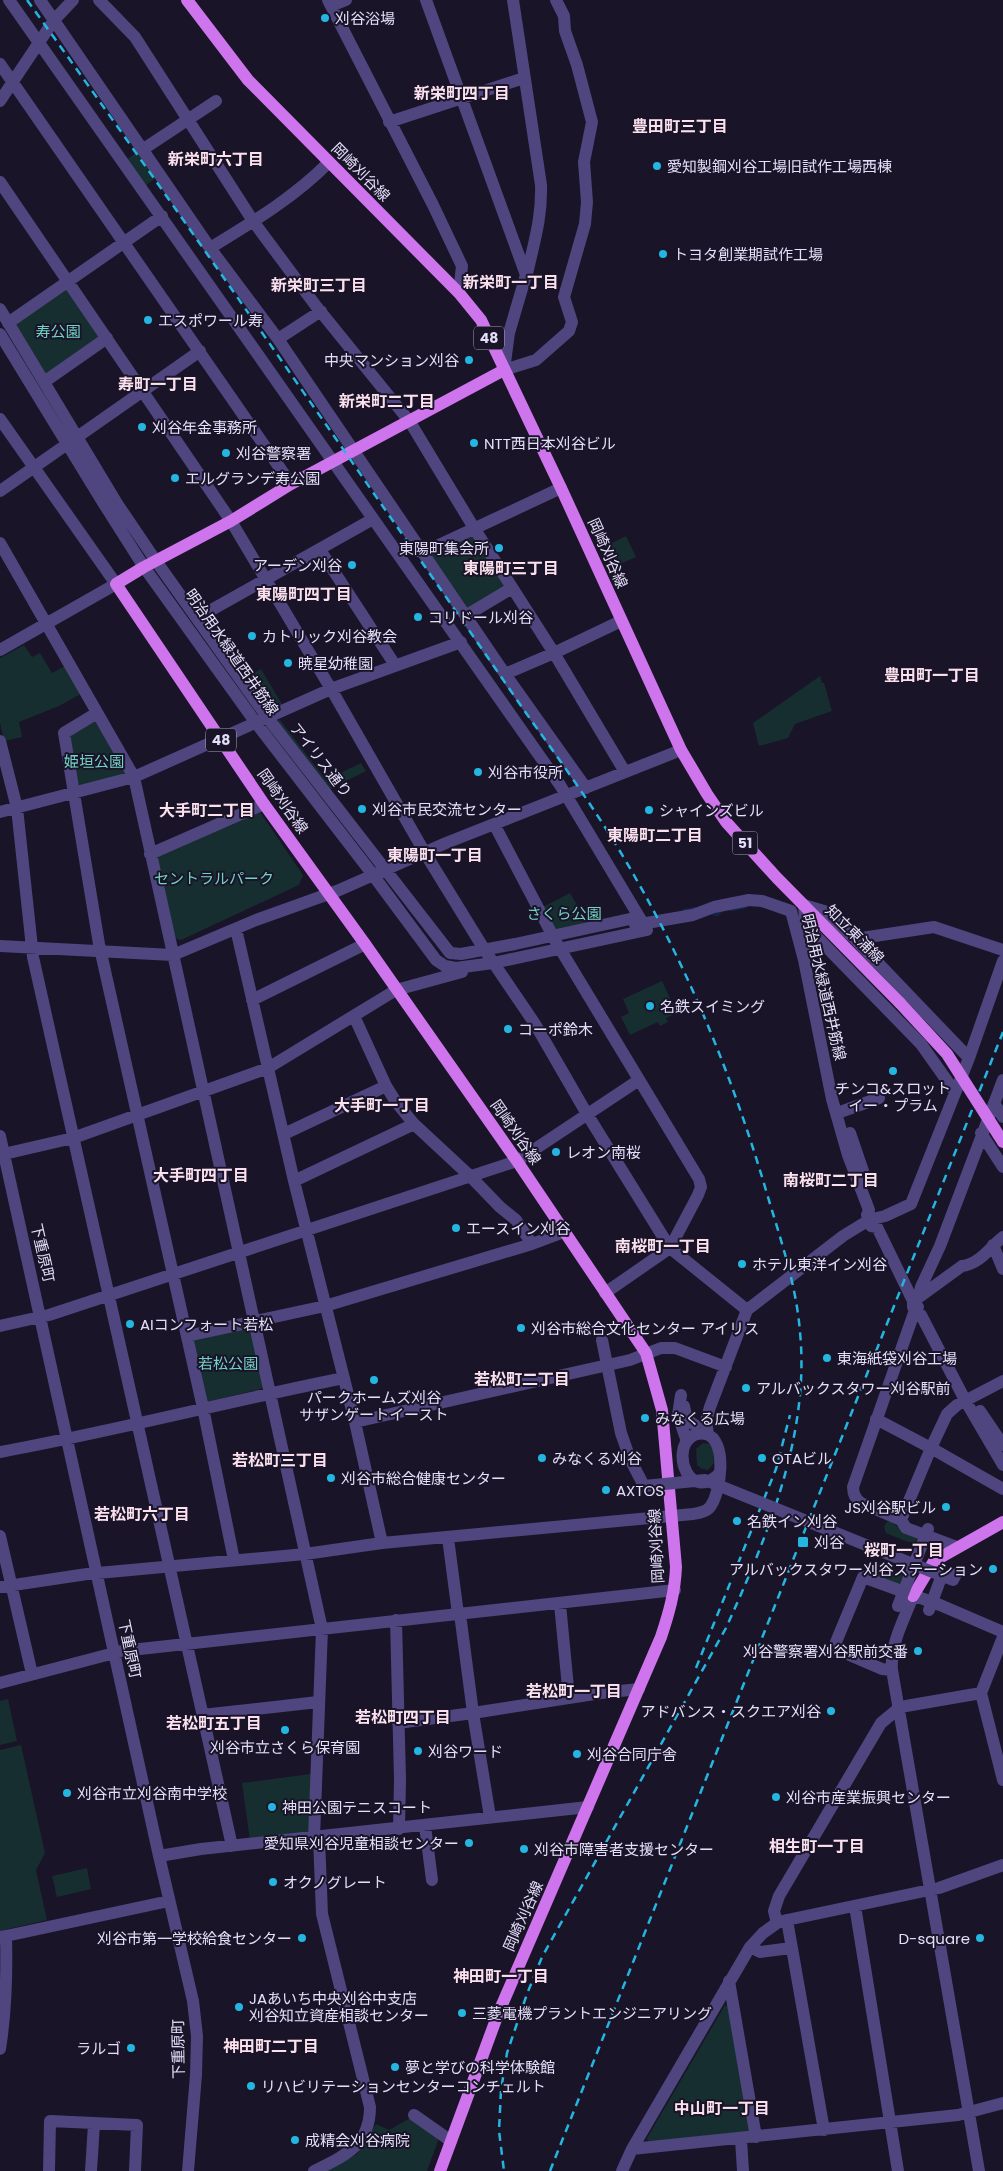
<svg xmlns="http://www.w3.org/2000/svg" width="1003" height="2171" viewBox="0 0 1003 2171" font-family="Poppins,'Noto Sans JP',sans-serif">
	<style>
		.green { fill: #172e30 }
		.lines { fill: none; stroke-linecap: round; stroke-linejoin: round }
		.stream { stroke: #162348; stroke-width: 2.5 }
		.minor { stroke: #4f457f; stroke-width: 12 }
		.major { stroke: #ce74ec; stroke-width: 12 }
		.rail { stroke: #24b6e1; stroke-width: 2.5; stroke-dasharray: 8 6; stroke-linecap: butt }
		.minor-bridge { stroke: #4f457f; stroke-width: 12 }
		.major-bridge { stroke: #ce74ec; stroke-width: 12 }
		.poi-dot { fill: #24b6e1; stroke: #191427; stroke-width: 2 }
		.labels { text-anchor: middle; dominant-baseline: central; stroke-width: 4; stroke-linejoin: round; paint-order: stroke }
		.shield { fill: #191427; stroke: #a8a1bb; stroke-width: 1 }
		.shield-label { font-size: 14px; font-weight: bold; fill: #e5defa }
		.poi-label { font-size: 15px; fill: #e5defa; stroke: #191427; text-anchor: start }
		.street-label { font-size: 15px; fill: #e5defa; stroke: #191427 }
		.park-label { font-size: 15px; fill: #73d2c6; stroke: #191427 }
		.neighbourhood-label { font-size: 16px; font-weight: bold; fill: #fbe0ed; stroke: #191427 }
	</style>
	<rect width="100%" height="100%" fill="#191427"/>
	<!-- green -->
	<path class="green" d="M139 151 157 177 145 186 126 160Z
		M68 288 102 338 46 377 14 325Z
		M474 533 507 587 469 611 429 553Z
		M626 536 636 557 613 567 604 547Z
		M24 645 32 657 40 653 52 673 65 666 81 694 59 706 19 722 22 737 4 741 0 723V658Z
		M261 669 283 706 269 712 244 679Z
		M820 676 822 683H824L832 711 795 724 788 738 759 746 753 723Z
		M280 720 326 780 361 763 366 771 328 790 275 722Z
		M95 721 126 774 78 787 69 735Z
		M260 812 303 875 299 885 181 940 175 938 156 857Z
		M570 893 588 924 556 931 543 907Z
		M662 981 677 1013 666 1018 668 1022 660 1026 658 1022 630 1035 621 1017 629 1013 623 999Z
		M250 1325 264 1388 206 1402 192 1338Z
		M703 1443 710 1444 713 1450 714 1463 708 1470 702 1469 697 1465 696 1449Z
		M887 1522H891L902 1530 915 1535 917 1539 915 1542H908L886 1533 884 1526Z
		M876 1566 897 1575 907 1574 905 1583 898 1584 873 1574 871 1570 873 1567Z
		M8 1699 17 1741 0 1745V1701Z
		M21 1745 45 1853 36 1870 47 1920 0 1931V1750Z
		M311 1774 309 1835 250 1841 242 1783Z
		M87 1868 91 1889 57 1897 52 1876Z
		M725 2005 730 2008 750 2130 748 2132 648 2142 647 2138Z
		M410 2118 439 2138 427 2171H324L357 2154 376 2124 389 2130Z"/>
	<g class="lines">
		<!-- stream -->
		<path class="stream" d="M729 909 732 910 746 907
			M684 910 695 908
			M709 913 717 915 721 911"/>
		<!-- minor -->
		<path class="minor" d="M40 0 210 248 278 339 505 674 586 788
			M99 0 135 37 253 221 316 306 410 422 474 528 554 653 625 772
			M328 0 433 205 462 266 459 293
			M426 0 526 275 509 333 504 370 536 360 569 331 572 322 564 297 585 224 587 202 584 162 592 122 577 65 565 31 564 16 556 0
			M513 0 541 185C542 218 534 242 527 274
			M331 6 346 0
			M0 64 291 484
			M0 101 54 20 73 0
			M389 122 524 78
			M142 150 216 101
			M0 182 231 521 334 694 425 853 484 949 535 1024 587 1114 670 1248 698 1195 701 1187 699 1179 556 942 494 824
			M210 248C251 223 295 197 329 162
			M0 309 118 505 156 561 267 717 450 953 461 954 515 944 639 917
			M8 323 162 216
			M0 334 104 504 144 567 256 723 367 867 436 960 445 966 456 968 493 963 647 930 560 785 9 0
			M278 339 321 311
			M44 382 107 338
			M0 419 116 584 0 650
			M0 491 200 351
			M0 543 134 777 322 1629 314 1838
			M320 550 395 665
			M424 552 561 488
			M467 615 512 588
			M197 618 373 519
			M505 674 554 653 621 621
			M97 713 64 733 99 944 203 1408 234 1560
			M0 741 17 808 33 957 232 1846
			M0 812 134 777 331 689 461 642
			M150 854 264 804
			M804 924 921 1044 955 1092
			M635 925 693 915 714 907 749 900 762 901 791 911 804 960 832 1099 848 1155 869 1210 867 1215 871 1226 877 1227 913 1301V1307L917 1314 921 1315 965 1400 1003 1465
			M236 929 294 1181 355 1422 382 1543
			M855 939 934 927 1003 950
			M0 946 173 955 256 920 337 891 446 843 681 750
			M807 946 804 905 824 911 855 939 969 1058
			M252 1000 365 944
			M354 1016 386 1086 396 1102 414 1124 471 1177 500 1207 516 1220 532 1244
			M994 1103 1003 1117
			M843 1111 879 1098
			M850 1133 863 1171
			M981 1133 1003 1167
			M284 1134 386 1086
			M0 1136 159 1856 193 2001 197 2036 196 2075 188 2171
			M0 1155 73 1138 268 1068 396 990 462 972
			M294 1181 414 1124
			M993 1245 1003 1269
			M605 1293 670 1248 747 1310
			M918 1298 921 1287 940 1246 1003 1080
			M918 1298 962 1266C980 1264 990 1247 1003 1237
			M918 1307 915 1310 853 1487C853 1494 855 1499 861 1503L901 1520 906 1528 957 1547
			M0 1326 49 1315 517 1161 639 1080
			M187 1336 325 1306 532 1244 564 1232
			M1003 1381 957 1405 947 1414 931 1448 1003 1489
			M681 1395 678 1415 685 1436
			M684 1406 687 1420 695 1425
			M980 1411 1003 1445
			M876 1419 931 1448 901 1520
			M355 1422 630 1360 661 1348H675L726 1367
			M708 1434 706 1421 710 1407 747 1310 843 1236 869 1220 885 1216 911 1204 969 1058 1003 961
			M0 1452C115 1431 229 1401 344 1378
			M0 1536 32 1674
			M448 1538 458 1614
			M945 1577 953 1580 956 1574
			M0 1587 87 1574 305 1554 382 1543 693 1514C699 1513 706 1512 710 1507 721 1493 728 1440 706 1434 701 1433 695 1434 691 1437 671 1451 689 1504 720 1473
			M913 1596C904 1620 890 1644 892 1670L979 2171
			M560 1604 569 1698
			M460 1614 473 1713 601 1693 639 1689
			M396 1620 400 1779 399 1829
			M1003 1637 981 1693 1003 1780
			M892 1670 882 1669 838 1650 836 1642 863 1577 940 1605 1003 1632
			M0 1683 122 1651 675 1590
			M202 1715 318 1702
			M398 1723 473 1713 490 1817
			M425 1826 432 1880
			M159 1856 201 1849 588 1807
			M855 1906 898 2171
			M787 1920 824 2130
			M777 1923 774 1911 779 1896 881 1723 898 1709 906 1706 981 1693
			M6 1936 169 1901
			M0 1937 6 1936C7 1974 6 2011 0 2049
			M750 1947 760 1952 791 1948
			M729 1981 756 2137
			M414 2115 451 2141
			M741 2139 743 2171
			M632 2149 958 2115 1003 2103
			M49 2171 50 2121 137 2125 135 2171
			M91 2171 94 2124
			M314 2171C344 2156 370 2146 370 2107L322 1914 319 1838
			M622 2171 632 2149 750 1947 763 1933 777 1923 787 1920 939 1888 1003 1865"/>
		<!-- major -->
		<path class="major" d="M187 0 248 80 459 293 481 320 561 488 681 750 707 794 726 822 777 878 900 1003
			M913 1596 934 1561 1003 1522
			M440 2171 498 2014 661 1637C669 1613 675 1592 676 1567L662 1410 646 1353 517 1161 365 944 264 804 116 584 144 567 231 521 291 484 504 370"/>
		<!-- rail -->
		<path class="rail" d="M27 0C151 172 272 347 393 521 438 585 482 649 526 713 564 766 603 820 635 877 691 975 733 1079 765 1187 779 1235 796 1282 800 1332 810 1435 767 1537 726 1628L542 1957 527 1994 507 2053 501 2090 499 2131 504 2171
			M696 1668 776 1469 790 1415
			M550 2171 1003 1032"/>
		<!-- minor-bridge -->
		<path class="minor-bridge" d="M602 1340 621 1433 630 1459 644 1486 705 1480 945 1577
			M898 1606 928 1529
			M929 1610 942 1575"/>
		<!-- major-bridge -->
		<path class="major-bridge" d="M900 1003 947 1054 1003 1142"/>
	</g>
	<!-- markers -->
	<g class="poi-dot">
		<circle cx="325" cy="18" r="5"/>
		<circle cx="657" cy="166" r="5"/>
		<circle cx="663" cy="254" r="5"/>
		<circle cx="148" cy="320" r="5"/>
		<circle cx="469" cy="360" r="5"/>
		<circle cx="142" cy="427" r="5"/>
		<circle cx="474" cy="443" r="5"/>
		<circle cx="226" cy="453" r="5"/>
		<circle cx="175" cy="478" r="5"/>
		<circle cx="499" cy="548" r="5"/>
		<circle cx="352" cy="565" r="5"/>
		<circle cx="418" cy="617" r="5"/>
		<circle cx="252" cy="636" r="5"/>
		<circle cx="288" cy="663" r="5"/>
		<circle cx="478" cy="772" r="5"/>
		<circle cx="362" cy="809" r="5"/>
		<circle cx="649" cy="810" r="5"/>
		<circle cx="650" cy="1006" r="5"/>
		<circle cx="508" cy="1029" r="5"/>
		<circle cx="893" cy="1071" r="5"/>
		<circle cx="556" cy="1152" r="5"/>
		<circle cx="456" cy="1228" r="5"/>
		<circle cx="742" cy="1264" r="5"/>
		<circle cx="130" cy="1324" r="5"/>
		<circle cx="521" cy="1328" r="5"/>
		<circle cx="827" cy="1358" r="5"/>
		<circle cx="374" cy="1380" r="5"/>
		<circle cx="746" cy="1388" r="5"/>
		<circle cx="645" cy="1418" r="5"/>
		<circle cx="542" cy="1458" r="5"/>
		<circle cx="762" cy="1458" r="5"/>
		<circle cx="331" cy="1478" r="5"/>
		<circle cx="606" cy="1490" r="5"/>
		<circle cx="946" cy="1507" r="5"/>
		<circle cx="737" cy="1521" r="5"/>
		<rect x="797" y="1536" width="12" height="12" rx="2.5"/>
		<circle cx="993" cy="1569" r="5"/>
		<circle cx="918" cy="1651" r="5"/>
		<circle cx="831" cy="1711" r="5"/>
		<circle cx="285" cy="1730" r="5"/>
		<circle cx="418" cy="1751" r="5"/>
		<circle cx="577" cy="1754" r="5"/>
		<circle cx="67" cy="1793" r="5"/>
		<circle cx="776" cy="1797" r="5"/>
		<circle cx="272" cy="1807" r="5"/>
		<circle cx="469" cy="1843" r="5"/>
		<circle cx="524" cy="1849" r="5"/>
		<circle cx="273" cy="1882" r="5"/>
		<circle cx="302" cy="1938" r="5"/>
		<circle cx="980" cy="1938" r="5"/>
		<circle cx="239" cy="2007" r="5"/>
		<circle cx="462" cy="2013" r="5"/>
		<circle cx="131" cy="2048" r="5"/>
		<circle cx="395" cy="2067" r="5"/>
		<circle cx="251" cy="2086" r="5"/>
		<circle cx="295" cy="2140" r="5"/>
	</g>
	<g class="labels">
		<!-- shield labels -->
		<g class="shield">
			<rect x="474" y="326.5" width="30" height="23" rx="4"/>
			<rect x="206" y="728.5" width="30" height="23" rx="4"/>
			<rect x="732.5" y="831.5" width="25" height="23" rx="4"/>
		</g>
		<g class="shield-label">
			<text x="489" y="338">48</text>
			<text x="221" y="740">48</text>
			<text x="745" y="843">51</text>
		</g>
		<!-- poi labels -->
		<g class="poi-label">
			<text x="335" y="18">刈谷浴場</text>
			<text x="667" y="166">愛知製鋼刈谷工場旧試作工場西棟</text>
			<text x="673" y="254">トヨタ創業期試作工場</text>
			<text x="158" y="320">エスポワール寿</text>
			<text x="459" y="360" text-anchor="end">中央マンション刈谷</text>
			<text x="152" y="427">刈谷年金事務所</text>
			<text x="484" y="443">NTT西日本刈谷ビル</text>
			<text x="236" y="453">刈谷警察署</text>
			<text x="185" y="478">エルグランデ寿公園</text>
			<text x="489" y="548" text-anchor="end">東陽町集会所</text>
			<text x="342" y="565" text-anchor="end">アーデン刈谷</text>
			<text x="428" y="617">コリドール刈谷</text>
			<text x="262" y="636">カトリック刈谷教会</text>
			<text x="298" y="663">暁星幼稚園</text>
			<text x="488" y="772">刈谷市役所</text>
			<text x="372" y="809">刈谷市民交流センター</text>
			<text x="659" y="810">シャインズビル</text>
			<text x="660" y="1006">名鉄スイミング</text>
			<text x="518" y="1029">コーポ鈴木</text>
			<text x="893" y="1088" text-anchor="middle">チンコ&amp;スロット<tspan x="893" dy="17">イー・プラム</tspan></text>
			<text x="566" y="1152">レオン南桜</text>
			<text x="466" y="1228">エースイン刈谷</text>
			<text x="752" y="1264">ホテル東洋イン刈谷</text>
			<text x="140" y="1324">AIコンフォート若松</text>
			<text x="531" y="1328">刈谷市総合文化センター アイリス</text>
			<text x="837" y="1358">東海紙袋刈谷工場</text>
			<text x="756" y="1388">アルバックスタワー刈谷駅前</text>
			<text x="374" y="1397" text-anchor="middle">パークホームズ刈谷<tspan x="374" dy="17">サザンゲートイースト</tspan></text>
			<text x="655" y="1418">みなくる広場</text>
			<text x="552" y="1458">みなくる刈谷</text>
			<text x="772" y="1458">OTAビル</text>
			<text x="341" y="1478">刈谷市総合健康センター</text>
			<text x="616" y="1490">AXTOS</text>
			<text x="936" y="1507" text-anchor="end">JS刈谷駅ビル</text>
			<text x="747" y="1521">名鉄イン刈谷</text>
			<text x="814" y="1542">刈谷</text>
			<text x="983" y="1569" text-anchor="end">アルバックスタワー刈谷ステーション</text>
			<text x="908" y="1651" text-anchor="end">刈谷警察署刈谷駅前交番</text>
			<text x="821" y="1711" text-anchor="end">アドバンス・スクエア刈谷</text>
			<text x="285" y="1747" text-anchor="middle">刈谷市立さくら保育園</text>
			<text x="428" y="1751">刈谷ワード</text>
			<text x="587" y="1754">刈谷合同庁舎</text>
			<text x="77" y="1793">刈谷市立刈谷南中学校</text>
			<text x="786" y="1797">刈谷市産業振興センター</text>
			<text x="282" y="1807">神田公園テニスコート</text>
			<text x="459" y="1843" text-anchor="end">愛知県刈谷児童相談センター</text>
			<text x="534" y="1849">刈谷市障害者支援センター</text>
			<text x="283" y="1882">オクノグレート</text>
			<text x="292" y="1938" text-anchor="end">刈谷市第一学校給食センター</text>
			<text x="970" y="1938" text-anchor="end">D-square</text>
			<text x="249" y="1998">JAあいち中央刈谷中支店<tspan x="249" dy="17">刈谷知立資産相談センター</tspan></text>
			<text x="472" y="2013">三菱電機プラントエンジニアリング</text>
			<text x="121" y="2048" text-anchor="end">ラルゴ</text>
			<text x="405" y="2067">夢と学びの科学体験館</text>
			<text x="261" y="2086">リハビリテーションセンターコンチェルト</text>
			<text x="305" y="2140">成精会刈谷病院</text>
		</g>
		<!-- street labels -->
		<g class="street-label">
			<text transform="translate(361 172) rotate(45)">岡崎刈谷線</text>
			<text transform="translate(608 553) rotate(66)">岡崎刈谷線</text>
			<text transform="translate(232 652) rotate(55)">明治用水緑道西井筋線</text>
			<text transform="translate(321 760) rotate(52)">アイリス通り</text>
			<text transform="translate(283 801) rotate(55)">岡崎刈谷線</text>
			<text transform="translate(855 934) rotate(45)">知立東浦線</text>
			<text transform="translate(824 987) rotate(77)">明治用水緑道西井筋線</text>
			<text transform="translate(516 1132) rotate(55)">岡崎刈谷線</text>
			<text transform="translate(43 1253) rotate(77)">下重原町</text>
			<text transform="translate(656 1546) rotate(-93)">岡崎刈谷線</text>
			<text transform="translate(130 1649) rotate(78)">下重原町</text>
			<text transform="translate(523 1916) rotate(-66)">岡崎刈谷線</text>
			<text transform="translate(178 2049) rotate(-91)">下重原町</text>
		</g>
		<!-- park labels -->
		<g class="park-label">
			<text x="58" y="331">寿公園</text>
			<text x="94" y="761">姫垣公園</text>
			<text x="214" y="878">セントラルパーク</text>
			<text x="564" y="913">さくら公園</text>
			<text x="228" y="1363">若松公園</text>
		</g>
		<!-- neighbourhood labels -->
		<g class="neighbourhood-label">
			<text x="462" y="93">新栄町四丁目</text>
			<text x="680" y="126">豊田町三丁目</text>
			<text x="216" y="159">新栄町六丁目</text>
			<text x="511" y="282">新栄町一丁目</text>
			<text x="319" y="285">新栄町三丁目</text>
			<text x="158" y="384">寿町一丁目</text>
			<text x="387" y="401">新栄町二丁目</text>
			<text x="511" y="568">東陽町三丁目</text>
			<text x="304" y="594">東陽町四丁目</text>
			<text x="932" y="675">豊田町一丁目</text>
			<text x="207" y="810">大手町二丁目</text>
			<text x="655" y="835">東陽町二丁目</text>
			<text x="435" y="855">東陽町一丁目</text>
			<text x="382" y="1105">大手町一丁目</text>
			<text x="201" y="1175">大手町四丁目</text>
			<text x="831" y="1180">南桜町二丁目</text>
			<text x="663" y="1246">南桜町一丁目</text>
			<text x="522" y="1379">若松町二丁目</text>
			<text x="280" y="1460">若松町三丁目</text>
			<text x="142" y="1514">若松町六丁目</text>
			<text x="904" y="1550">桜町一丁目</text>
			<text x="574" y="1691">若松町一丁目</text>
			<text x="403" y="1717">若松町四丁目</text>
			<text x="214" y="1723">若松町五丁目</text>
			<text x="817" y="1846">相生町一丁目</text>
			<text x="501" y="1976">神田町一丁目</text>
			<text x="271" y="2046">神田町二丁目</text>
			<text x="722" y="2108">中山町一丁目</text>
		</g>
	</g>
</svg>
